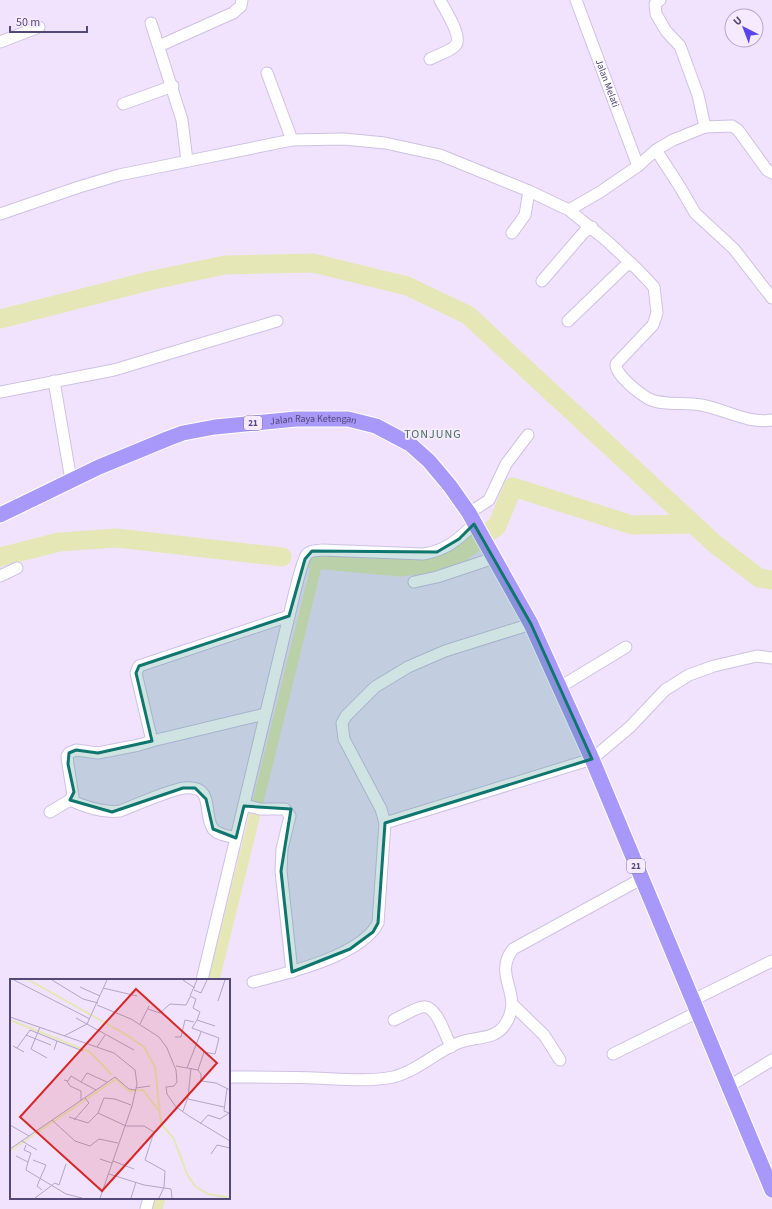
<svg xmlns="http://www.w3.org/2000/svg" width="772" height="1209" viewBox="0 0 772 1209" font-family="'Source Sans 3',sans-serif">
	<style>
		.lines { fill: none; stroke-linecap: round; stroke-linejoin: round }
		.canal { stroke: #e5e7b7; stroke-width: 11 }
		.river { stroke: #e5e7b7; stroke-width: 19 }
		.minor-casing { stroke: #cec1e4; stroke-width: 13 }
		.highway-casing { stroke: #fff; stroke-width: 17 }
		.minor { stroke: #fff; stroke-width: 11 }
		.highway { stroke: #a898f9; stroke-width: 15 }
		.marked { fill: #0f766e; fill-opacity: 0.2; stroke: #0f766e; stroke-width: 3; stroke-linejoin: round }
		.labels { text-anchor: middle; dominant-baseline: central; stroke-width: 4; stroke-linejoin: round; paint-order: stroke }
		.shield { fill: #f5eaff; stroke: #84799f; stroke-width: 1 }
		.shield-label { font-size: 9px; font-weight: bold; fill: #544876 }
		.street-label { font-size: 10px; fill: #544876; stroke: #f5eaff }
		.quarter-label { font-size: 12px; letter-spacing: 1px; fill: #4b7160; stroke: #f5eaff }
		.inset-river { fill: none; stroke: #e5e7b7; stroke-width: 2 }
		.inset-road { fill: none; stroke: #b2a5c7; stroke-width: 1 }
		.view { fill: #d62828; fill-opacity: 0.15; stroke: #d62828; stroke-width: 2 }
		.inset-edge { fill: none; stroke: #544876; stroke-width: 2 }
	</style>
	<rect width="100%" height="100%" fill="#f1e3fd"/>
	<g class="lines">
		<!-- canal -->
		<path class="canal" d="M214 980 318 559
			M157 1209 160 1198"/>
		<!-- river -->
		<path class="river" d="M0 319 153 280 225 265 313 263 407 286 468 315 715 544 759 578 772 580
			M0 557 59 542 117 538 282 557
			M312 559 400 567 448 562 497 526 513 487 632 525 693 524"/>
		<!-- minor casing -->
		<g class="minor-casing">
			<g id="minor">
				<path id="s1" d="M576 0 638 166"/>
				<path d="M660 0 655 4 656 14 666 31 680 46 698 95 705 127"/>
				<path d="M151 23 182 120 187 161"/>
				<path d="M0 42 39 27"/>
				<path d="M159 46 233 13 241 6 242 0"/>
				<path d="M430 59C437 55 449 52 455 46 464 37 444 9 440 0"/>
				<path d="M267 73 292 140"/>
				<path d="M123 104 173 86"/>
				<path d="M656 150 680 187 695 213 734 249 772 298"/>
				<path d="M569 210 600 192 638 166 656 150 673 140 705 127 732 126 738 130 767 170 772 173"/>
				<path d="M0 214 79 187 119 175 292 140 344 139 385 143 440 155 529 191 569 210 607 241 638 270 654 287 657 313 653 325 616 364C615 375 640 394 649 399 664 406 684 402 701 405 725 409 747 424 772 420"/>
				<path d="M512 233 525 215 529 191"/>
				<path d="M542 281 584 232 592 227"/>
				<path d="M568 321 624 267 631 263"/>
				<path d="M54 381 71 480"/>
				<path d="M0 392 114 370 277 321"/>
				<path d="M469 513 489 500 506 464 528 435"/>
				<path d="M0 576 17 568"/>
				<path d="M414 582 437 577 494 558"/>
				<path d="M560 687 626 647"/>
				<path d="M152 741 265 714"/>
				<path d="M70 800C85 807 104 813 120 811 136 805 169 790 184 788 216 785 202 813 213 829 218 835 229 836 236 838"/>
				<path d="M244 805 260 809H285L290 816 282 849 281 871 292 972"/>
				<path d="M50 812 70 800 73 796 68 764 67 756 69 753 76 750 98 753 139 745 152 741 136 673 139 666 289 616"/>
				<path d="M385 823 592 759 630 727 665 690 689 675 714 666 757 656 772 658"/>
				<path d="M202 980 289 616C292 605 301 561 307 554 311 550 317 551 322 550L423 554C445 551 458 540 474 524"/>
				<path d="M253 982C288 973 361 956 378 923L385 823 381 809 344 739 342 723 346 716 375 687 408 667 445 651 531 624"/>
				<path d="M691 1001 772 961"/>
				<path d="M513 1005 544 1035 560 1060"/>
				<path d="M394 1020C403 1016 413 1009 422 1007 436 1003 446 1037 451 1047"/>
				<path d="M613 1054 696 1013"/>
				<path d="M229 1077C257 1077 286 1077 314 1078 340 1079 368 1082 393 1077 417 1071 436 1052 458 1043 475 1036 496 1041 506 1023 524 994 492 976 513 949L641 879"/>
				<path d="M728 1087 772 1060"/>
				<path d="M146 1209 149 1198"/>
			</g>
		</g>
		<!-- highway casing -->
		<g class="highway-casing">
			<g id="highway">
				<path id="s2" d="M0 515 99 467 167 439 183 433 215 427 296 419H348L376 426 410 444 429 461 450 486 469 513 531 624 592 759 772 1190"/>
			</g>
		</g>
		<!-- minor -->
		<use href="#minor" class="minor"/>
		<!-- highway -->
		<use href="#highway" class="highway"/>
	</g>
	<!-- marked area -->
	<path class="marked" d="M474 524 531 624 592 759 385 823 378 923 373 932 350 949 292 972 281 871 291 809 244 806 236 838 213 829 206 799 195 788H183L112 812 70 800 74 792 68 764 69 753 76 750 98 753 152 741 136 673 139 666 289 616 305 559 312 551 437 552 459 539Z"/>
	<g class="labels">
		<!-- shield labels -->
		<g class="shield">
			<rect x="244" y="416" width="18" height="14" rx="3"/>
			<rect x="627" y="859" width="18" height="14" rx="3"/>
		</g>
		<g class="shield-label">
			<text x="253" y="423">21</text>
			<text x="636" y="866">21</text>
		</g>
		<!-- street labels -->
		<g class="street-label">
			<text stroke="none"><textPath href="#s1" startOffset="89">Jalan Melati</textPath></text>
			<text stroke="none"><textPath href="#s2" startOffset="332">Jalan Raya Ketengan</textPath></text>
		</g>
		<!-- quarter labels -->
		<g class="quarter-label">
			<text x="433" y="434">TONJUNG</text>
		</g>
	</g>
	<!-- overview -->
	<g transform="translate(10 979)">
		<rect width="220" height="220" fill="#f1e3fd"/>
		<path class="inset-river" d="M19 1 115 55 134 68 145 88 151 144 164 160 177 195 185 207 198 215 220 219M0 41 80 73 102 96M105 99 119 112 133 111 149 132M0 172 106 100"/>
		<path class="inset-road" d="M4 1 80 40M42 1 73 20 88 24M173 1 185 9M187 1 180 17 186 20 183 29 190 33 187 41 205 47M70 8 90 17M93 9 127 17M184 11 191 14 197 1M208 22 215 1M87 26 121 40 149 58 157 69 166 91 167 103 164 107 156 108 157 115 166 128 179 137 220 162M138 30 150 34 160 25 176 26 180 18M0 38 104 74 125 91 127 105 122 127 90 219M66 39 124 71M187 41 182 49 209 59 205 75 194 73 188 91M130 45 139 27M30 48 21 70 37 79M16 56 41 66M54 57 77 45 97 1M165 58H171L175 41 184 43M47 62 73 72M3 67 14 73M87 68 95 56M7 69 20 51 47 62 44 71M166 87 188 91 191 95V102L206 104 220 111M177 89 191 53M54 101 58 102 61 97 71 103 77 94 97 103M57 102 60 107 71 112V122M71 103 86 111M126 109 140 107M178 120 214 128M173 132 178 118 181 89M88 134 116 147H134L144 153 135 181 155 192 154 208 149 219M59 138 78 144 88 134 94 119 105 120 121 126M42 141 65 162 80 167 89 160 108 164M64 141 79 124 75 119M190 145 198 136 210 140 219 134 214 132 217 109M0 146 19 157M12 162 27 171M16 166 14 171 21 174 18 183M0 170 105 98 119 110 126 111M201 175 207 166 220 169M6 177 18 183 16 191 56 215 72 219M90 180 102 184M23 181 36 186 27 207 32 211M103 182 124 190M99 195 134 206 161 210 162 219M25 219 45 204 49 206 56 185M121 219 126 203"/>
		<path class="view" d="M126 10 207 84 92 212 10 138Z"/>
		<rect width="220" height="220" class="inset-edge"/>
	</g>
	<!-- north arrow -->
	<g transform="translate(744 28) rotate(318)"><circle r="19" fill="#f5eaff" stroke="#b5a9c8"/>
	<path d="M0-3L7 15L0 10L-7 15Z" fill="#5a44eb"/>
	<text y="-6" font-size="11" font-weight="bold" text-anchor="middle" fill="#544876">U</text>
	</g>
	<!-- scale -->
	<path d="M10 26v6h77v-6" fill="none" stroke="#544876" stroke-width="2"/>
	<text x="16" y="26" font-size="12" fill="#544876" stroke="#f5eaff" stroke-width="3" paint-order="stroke">50 m</text>
</svg>
